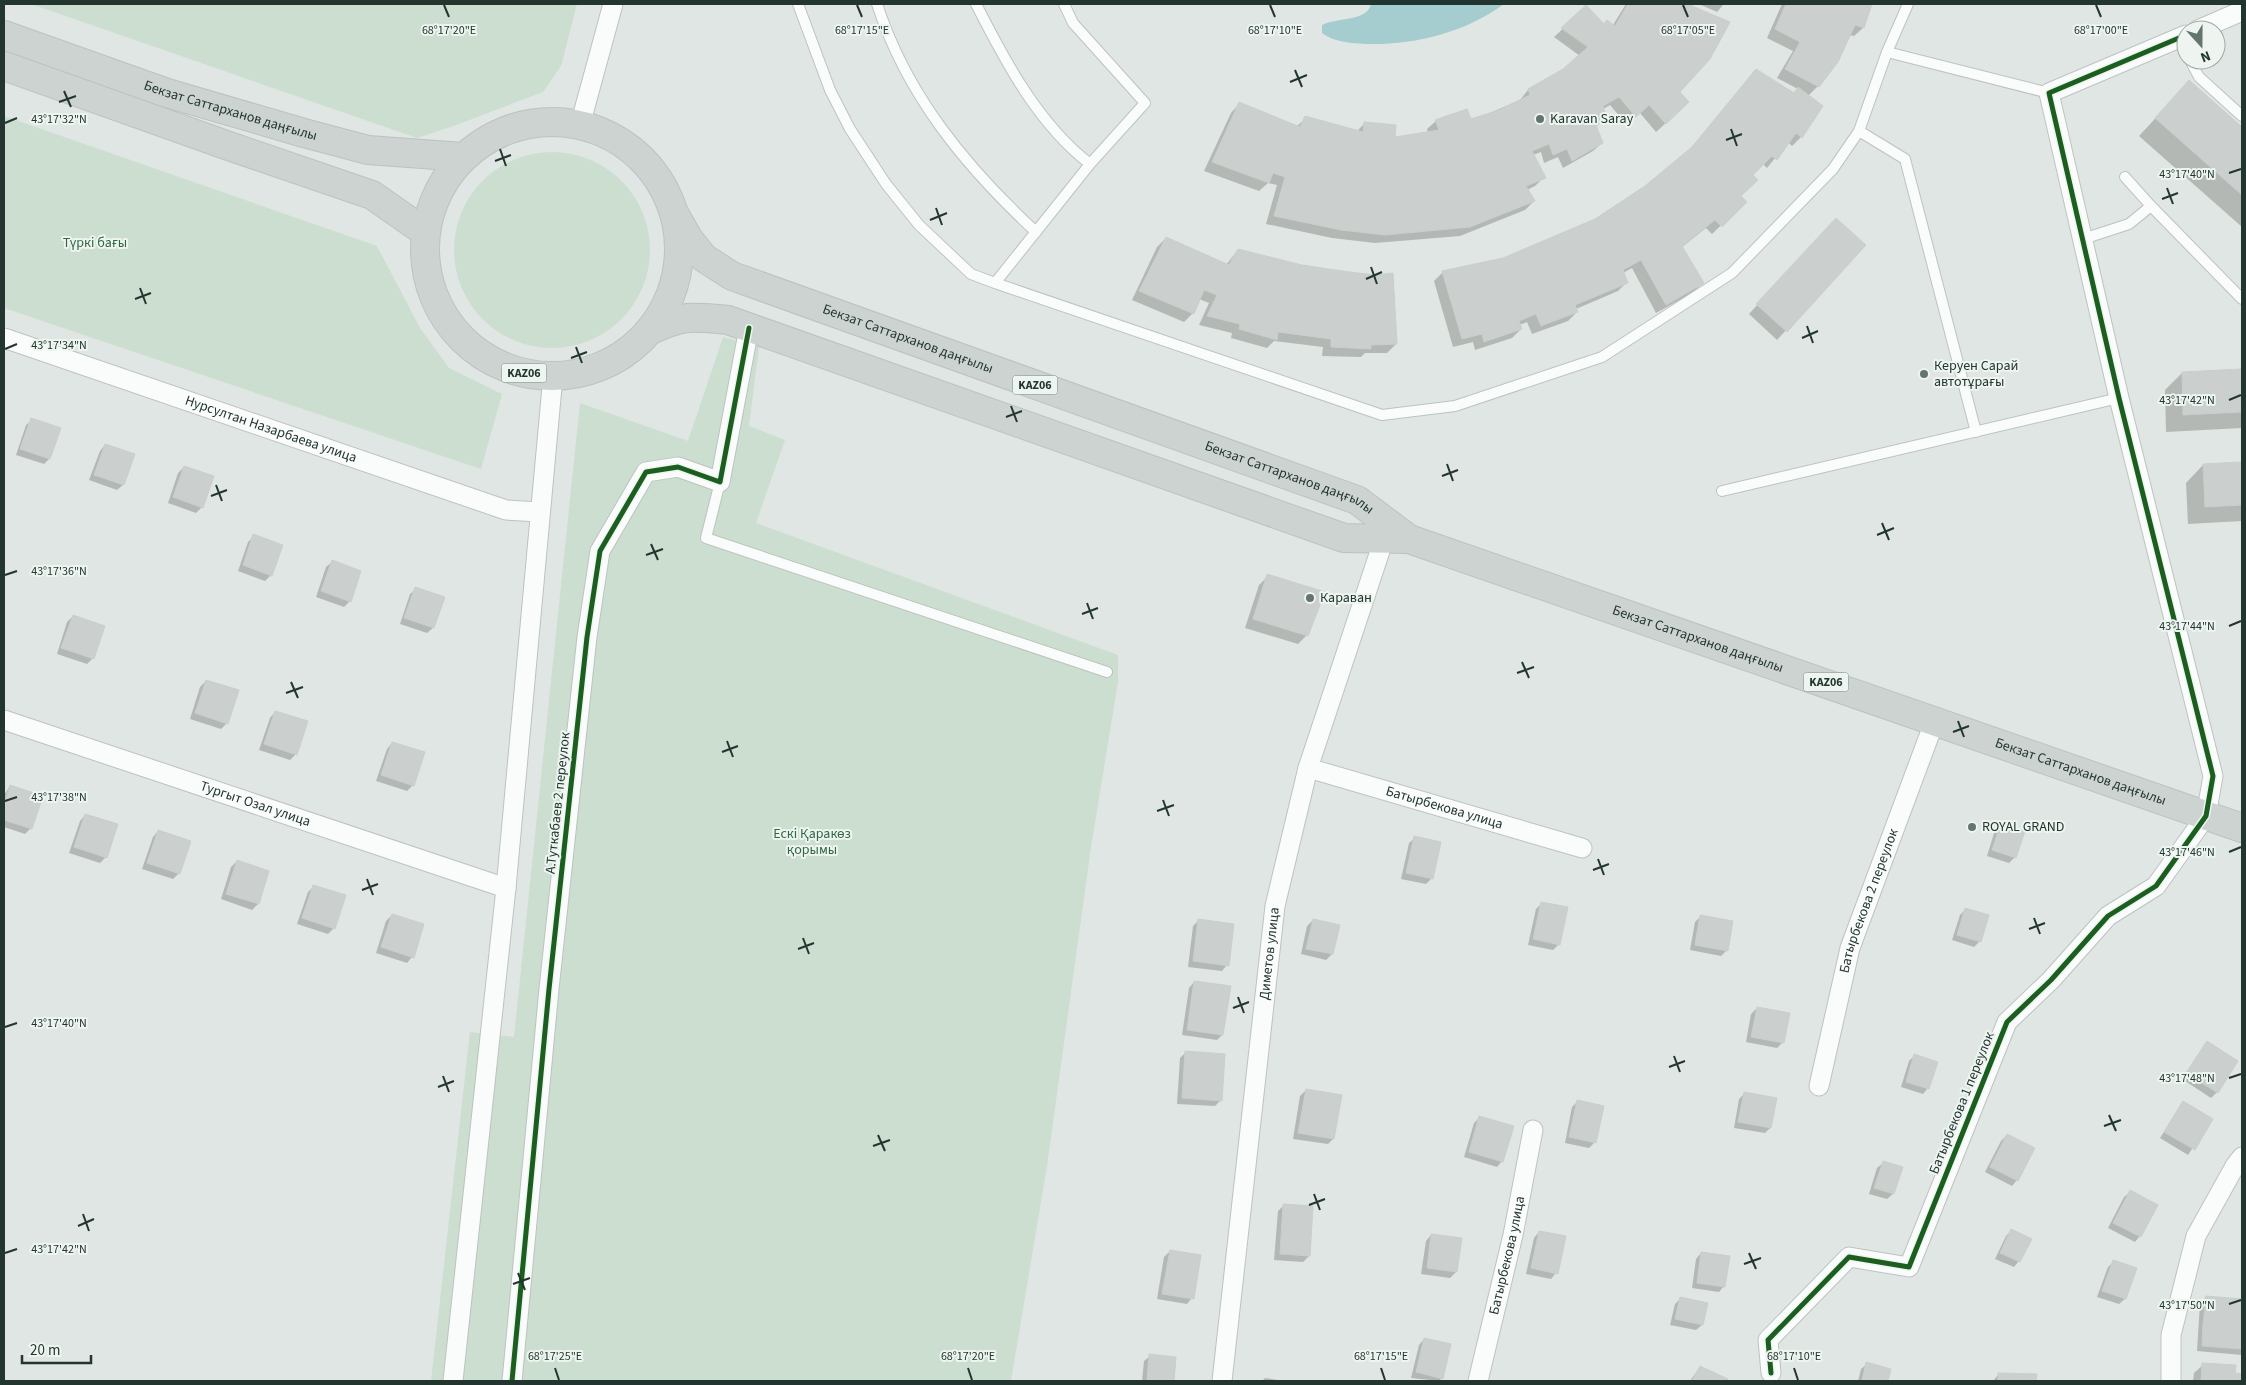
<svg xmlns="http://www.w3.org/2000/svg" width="2246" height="1385" viewBox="0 0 2246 1385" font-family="'Source Sans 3',sans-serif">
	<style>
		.green { fill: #cbded0 }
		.water { fill: #a5cccf }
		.shadow { fill: #0003 }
		.building { fill: #cbcfcd; stroke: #c9cfcc }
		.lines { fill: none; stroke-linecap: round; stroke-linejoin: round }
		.lane-casing { stroke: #bdc3c0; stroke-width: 12 }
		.street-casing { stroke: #bdc3c0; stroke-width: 21 }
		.primary-casing { stroke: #bbc3bf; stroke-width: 30 }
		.lane { stroke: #fafbfb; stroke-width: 10 }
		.street { stroke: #fafbfb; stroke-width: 19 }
		.primary { stroke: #ccd3d1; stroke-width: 28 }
		.cycleway-casing { stroke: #eef5f1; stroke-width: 8 }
		.cycleway { stroke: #1b5e20; stroke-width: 5 }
		.ticks { fill: none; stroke: #22362f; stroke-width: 2 }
		.poi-dot { fill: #64746e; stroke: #eef5f1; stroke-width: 2 }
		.labels { text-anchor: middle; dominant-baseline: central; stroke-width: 4; stroke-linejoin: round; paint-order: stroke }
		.shield { fill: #eef5f1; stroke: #5f6f69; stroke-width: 1 }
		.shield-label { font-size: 12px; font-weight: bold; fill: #22362f }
		.street-label { font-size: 14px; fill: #22362f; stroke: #eef5f1 }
		.poi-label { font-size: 14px; fill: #22362f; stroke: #eef5f1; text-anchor: start }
		.park-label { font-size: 14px; fill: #316743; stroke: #eef5f1 }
		.ticks-label { font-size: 12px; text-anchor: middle; fill: #22362f; stroke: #eef5f1; stroke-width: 4; stroke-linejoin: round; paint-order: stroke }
	</style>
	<rect width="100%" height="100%" fill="#e0e6e3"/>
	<!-- green -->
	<path class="green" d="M31 4H577L561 66 543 92 459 124 417 138Z
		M4 116 377 246 420 328 449 368 502 394 481 469 4 308Z
		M454 250a98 98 0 1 1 196 0a98 98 0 1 1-196 0Z
		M723 337 759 347 749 426 785 440 756 523 1118 655V682L1091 847 1047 1166 1011 1381H431L470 1032 514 1037 580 403 688 441Z"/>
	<!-- water -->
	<path class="water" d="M1371 4H1504C1464 33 1415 45 1366 44 1351 43 1334 42 1322 33V25C1337 17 1367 22 1371 4Z"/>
	<!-- shadow -->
	<path class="shadow" d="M1626 4H1692L1678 92 1679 111 1656 132 1640 113 1627 125 1610 105 1603 109 1606 117 1596 127 1602 143 1593 151 1563 168 1558 157 1544 163 1541 152 1533 155 1544 177 1535 186 1527 190 1534 201 1525 210 1460 236 1375 243 1332 238 1266 224 1277 185 1268 183 1259 191 1204 171 1231 113 1239 104 1296 127 1306 118 1356 132 1365 123 1394 138 1428 133 1427 129 1436 121H1471L1520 100 1528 90 1563 70 1580 56 1554 37 1586 7 1604 25H1613Z
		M1699 4H1724L1717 12Z
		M1782 4H1870L1863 28 1854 36 1849 35 1818 86 1808 96 1821 106 1801 137 1792 146 1788 142 1767 168 1762 163 1751 175 1740 196 1745 202 1712 234 1706 228 1682 247 1702 283 1694 292 1656 313 1632 268 1623 273 1627 282 1618 291 1576 309 1577 312 1568 321 1532 334 1527 322 1519 325 1521 329 1512 338 1475 350 1473 342 1453 347 1434 281 1443 272 1503 259 1595 220 1646 187 1688 152 1756 70 1793 94 1798 89 1777 78 1793 51 1767 38Z
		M2189 82 2242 129V227L2139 136Z
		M1827 228 1864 245 1777 340 1749 314Z
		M1166 238 1226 265 1238 250 1396 344 1387 353H1365L1361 357 1322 356 1323 347 1274 341 1267 348 1231 338 1232 333 1199 325 1209 303 1199 299 1193 313 1184 322 1132 300 1157 247Z
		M2242 370V428L2166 432 2165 390 2182 373Z
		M32 420 49 459 44 464 16 455 26 425Z
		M105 445 123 485 117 490 89 480 100 451Z
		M2242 463V521L2188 524 2186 483 2203 465Z
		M184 467 202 507 196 513 168 503 178 473Z
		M254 536 271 575 265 581 238 571 248 542Z
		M332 562 350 601 344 607 316 597 326 567Z
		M1268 576 1307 635 1298 644 1245 628 1259 585Z
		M416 589 433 628 427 633 400 624 410 594Z
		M73 616 93 658 87 664 57 654 67 622Z
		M206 681 227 723 221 729 190 719 200 687Z
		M275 712 296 754 290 760 259 750 270 718Z
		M392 743 413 785 407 791 376 781 387 749Z
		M10 786 31 828 25 834 4 827V795Z
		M85 815 106 857 100 863 69 853 80 821Z
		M2001 825 2015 857 2009 863 1987 856 1995 830Z
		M158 831 179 873 173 879 142 869 153 837Z
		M1415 838 1432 878 1426 884 1401 879 1409 843Z
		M237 861 268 871 258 904 252 910 221 899 231 867Z
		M314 886 334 928 328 934 297 924 308 892Z
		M1542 903 1559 944 1553 950 1528 945 1536 909Z
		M1966 909 1980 941 1974 947 1952 940 1960 915Z
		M392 915 412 957 407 963 376 953 386 921Z
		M1701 916 1727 950 1721 956 1690 950 1695 922Z
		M1199 920 1227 965 1222 971 1188 967 1193 926Z
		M1313 920 1338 926 1332 954 1326 960 1301 954 1307 926Z
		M1194 982 1222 1035 1217 1040 1182 1035 1189 988Z
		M1757 1008 1783 1042 1777 1048 1746 1042 1751 1014Z
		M2207 1043 2217 1092 2211 1098 2182 1079Z
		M1186 1052 1221 1100 1215 1106 1177 1104 1180 1058Z
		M1914 1056 1928 1088 1923 1094 1901 1087 1909 1061Z
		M1306 1090 1333 1139 1328 1144 1293 1139 1300 1096Z
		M1744 1094 1770 1128 1765 1133 1734 1128 1739 1099Z
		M1578 1101 1595 1142 1589 1148 1565 1143 1572 1107Z
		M2183 1103 2212 1119 2188 1155 2160 1138Z
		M1479 1118 1502 1161 1497 1167 1464 1157 1474 1123Z
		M2007 1135 2017 1180 2012 1186 1985 1172 2001 1141Z
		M1883 1163 1893 1194 1887 1199 1869 1194 1877 1168Z
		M2130 1192 2140 1236 2135 1242 2108 1228 2124 1197Z
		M1284 1205 1312 1207 1309 1256 1303 1262 1274 1260 1278 1211Z
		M2011 1231 2019 1261 2014 1267 1995 1259 2006 1236Z
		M1539 1232 1556 1273 1551 1279 1526 1274 1534 1238Z
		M1431 1235 1456 1272 1450 1278 1421 1274 1426 1241Z
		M1170 1251 1192 1298 1187 1304 1157 1299 1164 1257Z
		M1701 1253 1724 1286 1719 1292 1692 1288 1696 1259Z
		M2114 1261 2125 1299 2119 1304 2097 1297 2108 1267Z
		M2206 1297 2242 1300V1355L2197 1351 2200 1303Z
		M1681 1298 1706 1304 1702 1325 1696 1330 1670 1325 1675 1304Z
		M1424 1339 1442 1378 1439 1381 1411 1378 1419 1345Z
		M1150 1356 1175 1358 1173 1381H1142L1144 1361Z
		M1867 1364 1890 1370 1887 1381H1858L1861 1369Z
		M2203 1365 2242 1375V1381H2193L2194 1373Z
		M1700 1367 1726 1380 1725 1381H1690Z
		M1999 1374 2035 1376V1381H1993Z
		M1265 1378 1284 1381H1262Z"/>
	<!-- building -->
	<path class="building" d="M1628 4H1693L1692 6 1730 22 1710 59 1680 92 1689 102 1666 124 1649 105 1636 117 1619 97 1603 106 1607 118 1596 125 1603 143 1572 161 1567 149 1553 155 1549 144 1532 151 1546 178 1526 186 1535 201 1470 227 1385 235 1341 230 1274 216 1285 177 1273 173 1269 183 1212 162 1239 102 1300 127 1305 116 1363 132 1364 122 1396 125 1395 137 1439 130 1435 120 1467 109 1471 119 1499 110 1530 95 1528 89 1563 69 1588 47 1561 28 1586 5 1604 24 1607 20 1615 26Z
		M1786 4H1872L1864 28 1855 25 1838 62 1819 87 1785 69 1800 42 1775 29Z
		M1756 69 1794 93 1798 87 1823 106 1802 138 1796 133 1777 160 1772 156 1753 175 1758 180 1741 196 1747 202 1722 227 1715 220 1682 246 1704 283 1666 305 1641 260 1623 270 1628 283 1575 305 1578 312 1541 326 1536 314 1519 321 1522 329 1484 342 1482 334 1462 339 1442 271 1503 258 1595 219 1645 186 1692 147Z
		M2189 80 2242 127V195L2155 118Z
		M1836 218 1866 245 1787 332 1756 304Z
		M1166 237 1229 265 1238 249 1302 265 1342 271 1375 275 1393 273 1397 344 1371 345V349L1331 347V339L1278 332 1277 340 1239 329 1240 324 1207 316 1217 295 1204 290 1194 314 1139 291Z
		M2242 369V412L2183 415 2182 372Z
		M31 418 61 428 50 459 20 449Z
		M105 444 135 454 124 485 94 475Z
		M2242 462V505L2205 507 2203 464Z
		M184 466 214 476 203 508 173 497Z
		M253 534 283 545 272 576 243 565Z
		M332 560 361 571 351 602 321 591Z
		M1267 574 1325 592 1308 636 1253 619Z
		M415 587 445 597 434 628 404 618Z
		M73 615 105 626 94 659 61 648Z
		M206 680 239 690 228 724 195 713Z
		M275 711 308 721 297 755 264 744Z
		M392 742 425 752 414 786 381 775Z
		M10 785 43 796 32 829 4 820V804Z
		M85 814 118 824 107 858 74 847Z
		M2001 823 2025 831 2016 858 1992 850Z
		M158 830 191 841 180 874 147 863Z
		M1414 836 1441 842 1433 879 1406 873Z
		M237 860 269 871 259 904 226 894Z
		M313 885 346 895 335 929 302 918Z
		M1541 902 1568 907 1560 945 1533 939Z
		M1965 908 1989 915 1981 942 1957 935Z
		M392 914 424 924 414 958 381 947Z
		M1700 915 1733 921 1728 951 1695 945Z
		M1198 919 1234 924 1229 966 1193 961Z
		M1313 919 1340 925 1333 954 1306 949Z
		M1194 981 1231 986 1223 1035 1187 1030Z
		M1757 1007 1790 1013 1784 1043 1751 1037Z
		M2207 1041 2238 1061 2218 1093 2186 1073Z
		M1185 1051 1225 1054 1222 1101 1182 1098Z
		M1914 1054 1938 1062 1929 1089 1906 1082Z
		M1306 1089 1342 1095 1334 1139 1298 1133Z
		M1744 1092 1777 1098 1771 1128 1738 1122Z
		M1577 1100 1604 1106 1596 1143 1569 1137Z
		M2183 1101 2213 1119 2195 1150 2164 1132Z
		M1479 1116 1514 1126 1503 1162 1469 1152Z
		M2007 1134 2035 1148 2018 1181 1990 1167Z
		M1883 1161 1903 1167 1894 1194 1874 1188Z
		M2130 1190 2158 1205 2141 1237 2113 1223Z
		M1283 1204 1313 1206 1310 1256 1280 1254Z
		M2011 1229 2032 1239 2020 1262 2000 1253Z
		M1539 1231 1566 1236 1558 1274 1531 1268Z
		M1431 1234 1462 1238 1457 1272 1427 1268Z
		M1170 1250 1201 1255 1194 1299 1162 1294Z
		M1701 1252 1730 1256 1725 1287 1697 1283Z
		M2113 1260 2137 1268 2126 1299 2102 1291Z
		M2206 1296 2242 1299V1327L2203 1324Z
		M1680 1297 1708 1303 1703 1325 1675 1319Z
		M2203 1324 2242 1327V1349L2202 1346Z
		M1424 1338 1451 1344 1443 1379 1416 1372Z
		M1149 1354 1176 1357 1174 1381H1147Z
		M1866 1362 1891 1369 1888 1381H1862Z
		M2202 1363 2236 1365 2235 1373 2242 1374V1381H2201Z
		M1700 1366 1728 1379 1727 1381H1692Z
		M1998 1373 2037 1374 2036 1381H1998Z"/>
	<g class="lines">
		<!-- lane casing -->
		<g class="lane-casing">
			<path id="lane" d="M798 4 830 90 850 129 886 184 919 225 971 274 995 283
				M877 4C907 96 966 167 1036 232
				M976 4C1005 61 1038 124 1090 164
				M1064 4 1073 23 1145 103 1090 164 995 283 1382 415 1455 406 1602 357 1732 273 1833 169 1859 131 1887 52 2049 93
				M2179 38 2186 52
				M1887 52 1908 4
				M2190 60 2199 77 2242 116
				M1859 131 1905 159 1976 432
				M2125 177 2151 206
				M2083 239 2129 224 2151 206 2242 299
				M720 482 706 538 1107 672
				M1722 491 2119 398"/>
		</g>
		<!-- street casing -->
		<g class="street-casing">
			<g id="street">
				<path d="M2198 30 2242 11"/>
				<path d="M580 125 613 4"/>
				<path id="s1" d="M4 338 506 510 539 512"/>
				<path id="s2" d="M4 720 506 888"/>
				<path id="s3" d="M1308 768 1582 848"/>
				<path id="s4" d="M1819 1086 1850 948 1935 720"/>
				<path d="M1771 1373 1768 1340 1849 1257 1909 1267 2007 1022 2051 980 2108 916 2156 886 2206 816 2213 776 2119 398 2049 93 2186 35"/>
				<path d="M453 1381 506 888 553 376"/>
				<path d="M512 1381 549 989 587 637 600 551 646 472 678 467 720 482 749 328"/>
				<path id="s5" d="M1222 1381 1275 906 1308 768 1384 539"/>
				<path id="s6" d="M1478 1381 1513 1235 1533 1130"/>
				<path d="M2171 1381V1335L2196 1236 2235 1166 2242 1157"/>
			</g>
		</g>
		<!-- primary casing -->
		<g class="primary-casing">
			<g id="primary">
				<path id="s7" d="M4 35 167 93 304 133 368 150 463 157"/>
				<path d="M4 66 226 145 372 195 425 232"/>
				<circle cx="552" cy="249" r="127"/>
				<path id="s8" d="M675 215 688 238 704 258 732 276 1357 500 1409 539 2242 828"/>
				<path d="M649 331C682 315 692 316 728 320L1344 538 1409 539"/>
			</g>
		</g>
		<!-- lane -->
		<use href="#lane" class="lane"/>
		<!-- street -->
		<use href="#street" class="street"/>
		<!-- primary -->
		<use href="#primary" class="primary"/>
		<!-- cycleway casing -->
		<g class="cycleway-casing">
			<path id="cycleway" d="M1771 1373 1768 1340 1849 1257 1909 1267 2007 1022 2051 980 2108 916 2156 886 2206 816 2213 776 2119 398 2049 93 2186 35
				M512 1381 549 989 587 637 600 551 646 472 678 467 720 482 749 328"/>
		</g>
		<!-- cycleway -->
		<use href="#cycleway" class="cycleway"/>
	</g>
	<!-- ticks -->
	<path class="ticks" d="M444 5 449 17M857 5 862 17M1270 5 1275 17M1683 5 1688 17M2096 5 2101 17M1295 70 1302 87M1290 82 1307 75M64 91 71 107M59 102 76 96M5 123 17 118M1731 129 1737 146M1726 140 1742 134M500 149 506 166M495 161 511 155M2229 173 2241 169M2167 188 2173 204M2162 199 2178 193M936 208 942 225M930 220 947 213M1371 267 1377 284M1366 279 1382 272M140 288 146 304M135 299 151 293M1807 326 1813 343M1802 338 1818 331M576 347 582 363M5 349 17 344M571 358 587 352M2229 400 2241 395M1011 406 1017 422M1006 417 1022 411M1447 464 1453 481M1442 476 1458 470M216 485 222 501M211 496 227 490M1882 523 1889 540M1877 535 1894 528M651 544 658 560M646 555 663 549M5 575 17 571M1087 603 1093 619M1082 614 1098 608M2229 626 2241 621M1522 662 1529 678M1517 673 1534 667M291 682 298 698M286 693 303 687M1958 721 1964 737M1953 732 1969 726M727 741 733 757M722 752 738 746M1163 800 1169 816M5 801 17 797M1157 811 1174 805M2229 852 2241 847M1598 859 1604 875M1593 870 1609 864M367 879 373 895M362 890 378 884M2034 918 2040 934M2029 929 2045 923M803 938 809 954M798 949 814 943M1238 997 1244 1013M1233 1008 1249 1002M5 1027 17 1023M1674 1056 1680 1072M1669 1067 1685 1061M443 1076 449 1092M2229 1078 2241 1074M438 1087 454 1081M2109 1115 2116 1131M2104 1126 2121 1120M878 1135 885 1151M873 1146 890 1140M1314 1194 1320 1210M1309 1205 1325 1199M83 1214 89 1231M78 1226 94 1219M5 1253 17 1249M1749 1253 1756 1269M1744 1264 1761 1258M518 1273 525 1290M513 1284 530 1278M2229 1304 2241 1300M555 1368 559 1380M968 1368 972 1380M1381 1368 1385 1380M1794 1368 1798 1380"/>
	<!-- markers -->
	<g class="poi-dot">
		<circle cx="1540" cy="119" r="5"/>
		<circle cx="1924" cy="374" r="5"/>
		<circle cx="1310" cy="598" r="5"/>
		<circle cx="1972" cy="827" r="5"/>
	</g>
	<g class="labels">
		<!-- shield labels -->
		<g class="shield">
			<rect x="501.5" y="363.5" width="45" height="19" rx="4"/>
			<rect x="1012.5" y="375.5" width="45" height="19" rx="4"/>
			<rect x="1803.5" y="672.5" width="45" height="19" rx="4"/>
		</g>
		<g class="shield-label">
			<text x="524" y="373">KАZ06</text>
			<text x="1035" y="385">KАZ06</text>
			<text x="1826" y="682">KАZ06</text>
		</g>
		<!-- street labels -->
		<g class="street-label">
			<text stroke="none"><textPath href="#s7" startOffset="239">Бекзат Саттарханов даңғылы</textPath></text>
			<text stroke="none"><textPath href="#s8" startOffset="272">Бекзат Саттарханов даңғылы</textPath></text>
			<text stroke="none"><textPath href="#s1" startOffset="282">Нурсултан Назарбаева улица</textPath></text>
			<text stroke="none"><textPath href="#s8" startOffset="678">Бекзат Саттарханов даңғылы</textPath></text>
			<text stroke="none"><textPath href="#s8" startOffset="1120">Бекзат Саттарханов даңғылы</textPath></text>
			<text stroke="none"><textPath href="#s8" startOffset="1525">Бекзат Саттарханов даңғылы</textPath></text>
			<text transform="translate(558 803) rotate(-84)">А.Туткабаев 2 переулок</text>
			<text stroke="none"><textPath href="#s2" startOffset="265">Тургыт Озал улица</textPath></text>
			<text stroke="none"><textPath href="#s3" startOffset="142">Батырбекова улица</textPath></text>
			<text stroke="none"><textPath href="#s4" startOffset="192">Батырбекова 2 переулок</textPath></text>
			<text stroke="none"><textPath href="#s5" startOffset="430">Диметов улица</textPath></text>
			<text transform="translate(1962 1103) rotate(-68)">Батырбекова 1 переулок</text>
			<text stroke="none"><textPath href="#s6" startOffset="129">Батырбекова улица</textPath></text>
		</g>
		<!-- poi labels -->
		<g class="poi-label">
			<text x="1550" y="119">Karavan Saray</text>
			<text x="1934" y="366">Керуен Сарай<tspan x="1934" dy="16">автотұрағы</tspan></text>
			<text x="1320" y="598">Караван</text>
			<text x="1982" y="827">ROYAL GRAND</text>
		</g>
		<!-- park labels -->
		<g class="park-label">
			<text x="95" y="243">Түркі бағы</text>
			<text x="812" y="834">Ескі Қаракөз<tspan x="812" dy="16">қорымы</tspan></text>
		</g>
	</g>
	<g class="ticks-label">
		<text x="2101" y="34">68°17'00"E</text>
		<text x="449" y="34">68°17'20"E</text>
		<text x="862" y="34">68°17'15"E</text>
		<text x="1275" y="34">68°17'10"E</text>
		<text x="1688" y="34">68°17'05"E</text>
		<text x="59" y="123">43°17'32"N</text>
		<text x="2187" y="178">43°17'40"N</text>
		<text x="59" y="349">43°17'34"N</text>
		<text x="2187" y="404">43°17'42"N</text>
		<text x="59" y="575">43°17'36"N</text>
		<text x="2187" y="630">43°17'44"N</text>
		<text x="59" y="801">43°17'38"N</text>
		<text x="2187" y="856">43°17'46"N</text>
		<text x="59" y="1027">43°17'40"N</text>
		<text x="2187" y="1082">43°17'48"N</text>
		<text x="59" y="1253">43°17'42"N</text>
		<text x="2187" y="1309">43°17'50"N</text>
		<text x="555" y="1360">68°17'25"E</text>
		<text x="968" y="1360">68°17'20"E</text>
		<text x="1381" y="1360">68°17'15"E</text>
		<text x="1794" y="1360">68°17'10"E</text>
	</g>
	<!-- border -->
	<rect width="2246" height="1385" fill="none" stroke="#22362f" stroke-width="10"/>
	<!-- north arrow -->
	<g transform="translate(2201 45) rotate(159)"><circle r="24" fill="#eef5f1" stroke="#9ca9a3"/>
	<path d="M0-4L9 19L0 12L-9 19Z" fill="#64746e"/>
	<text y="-8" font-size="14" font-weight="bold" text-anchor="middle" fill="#22362f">N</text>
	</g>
	<!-- scale -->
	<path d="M22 1355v8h69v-8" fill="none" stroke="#22362f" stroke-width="2.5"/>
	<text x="30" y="1355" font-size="15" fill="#22362f" stroke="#eef5f1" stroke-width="4" paint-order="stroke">20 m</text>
</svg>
